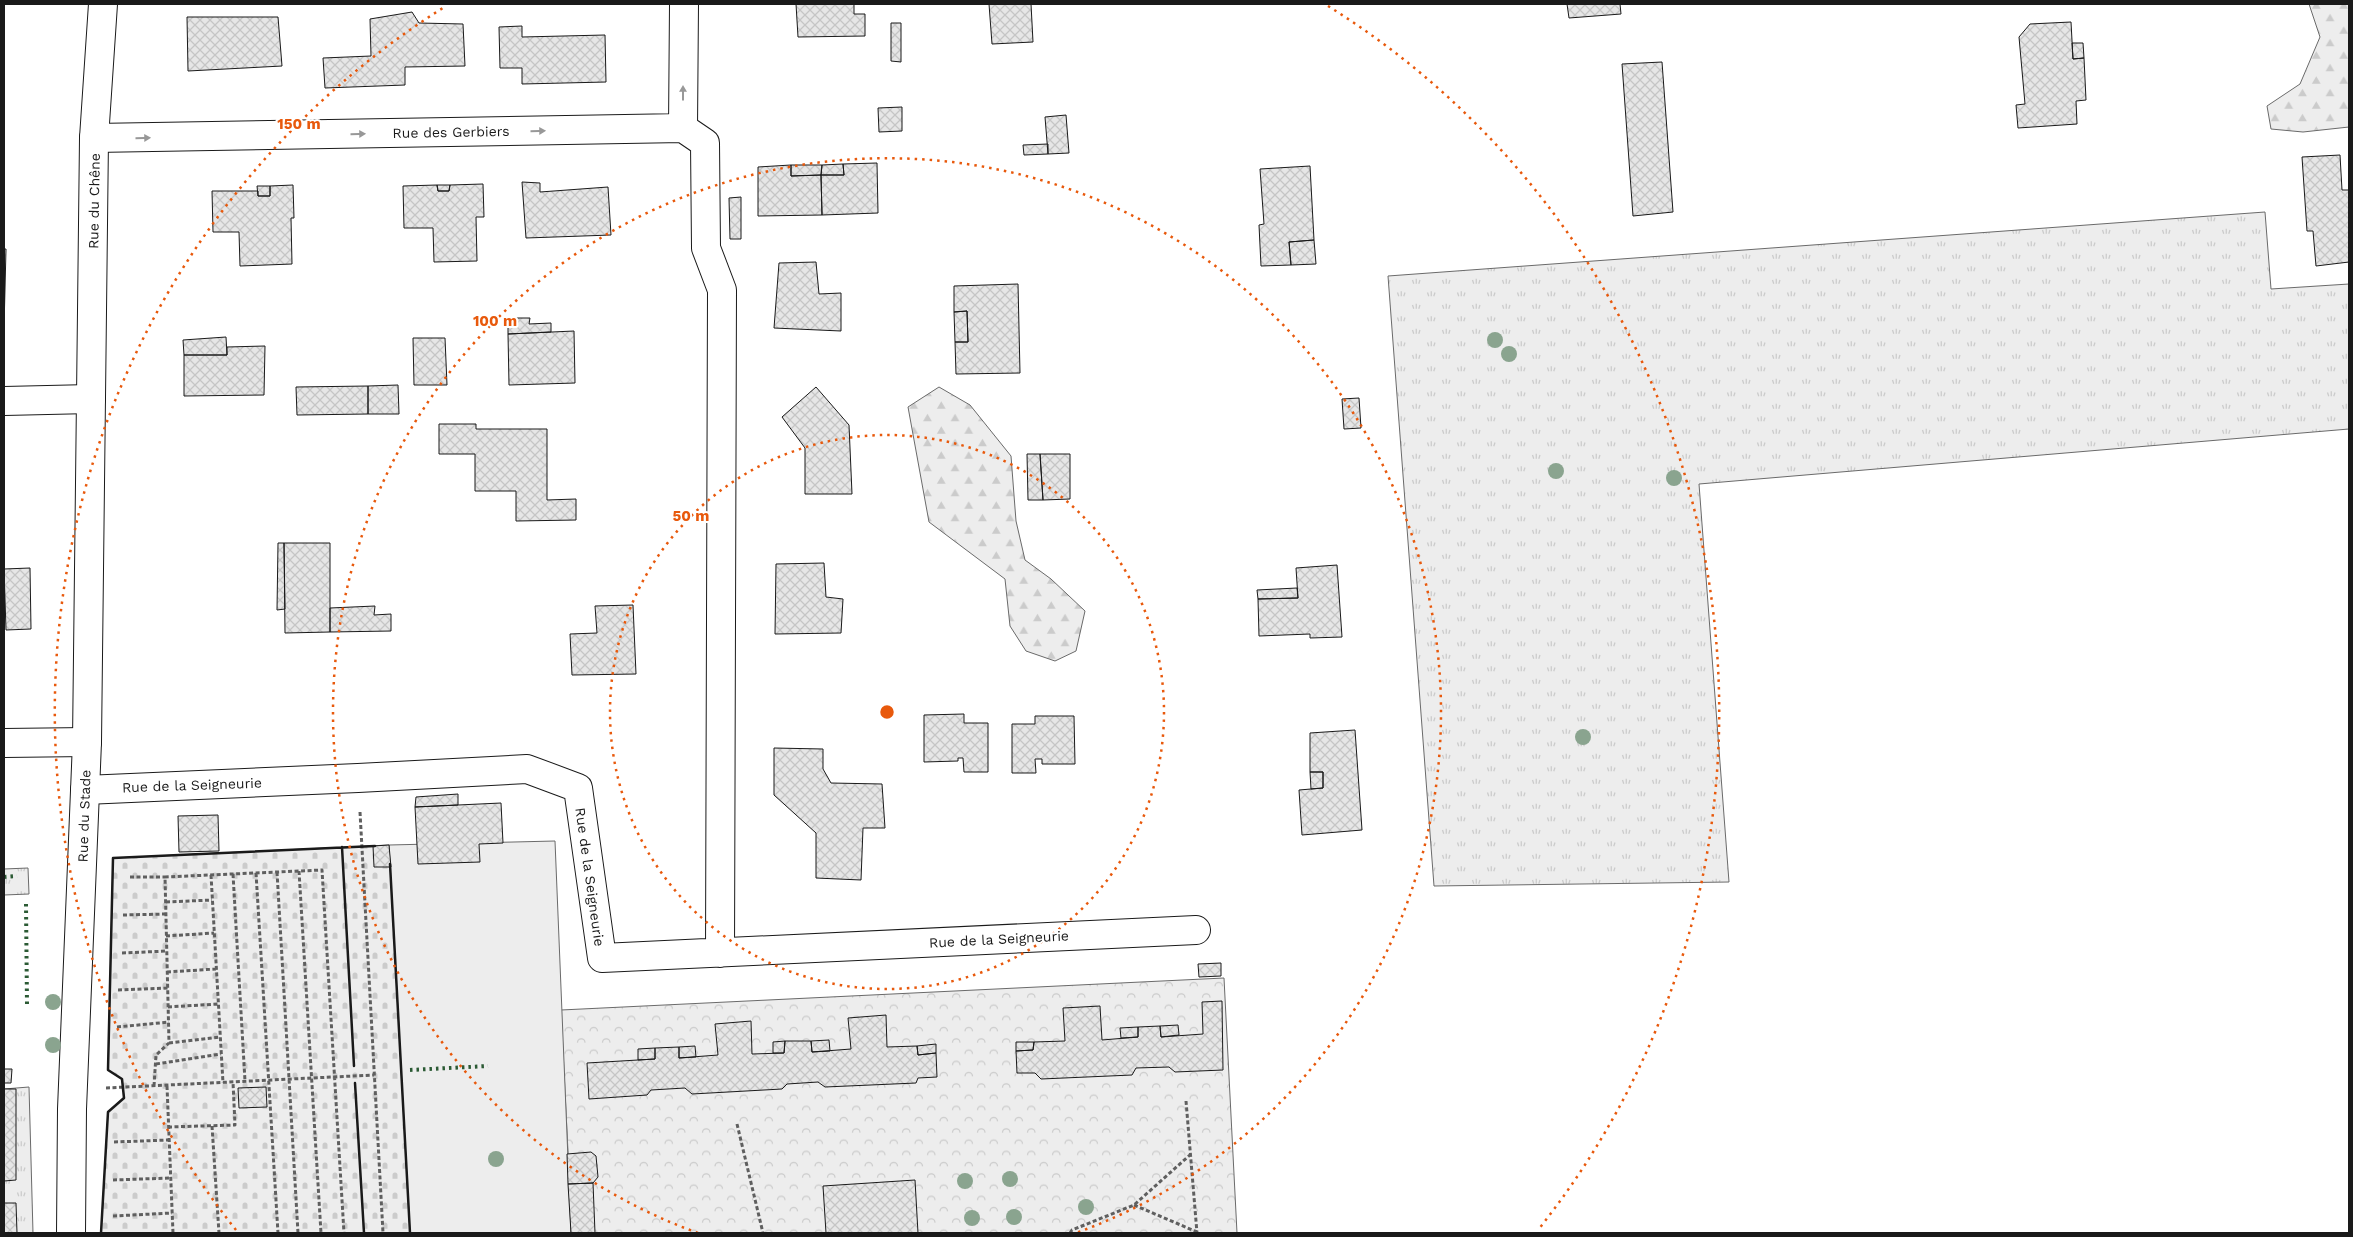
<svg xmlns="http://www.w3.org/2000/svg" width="2353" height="1237" viewBox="0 0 2353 1237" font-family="'Work Sans',sans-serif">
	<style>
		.grass { fill: url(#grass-tufts); stroke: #6a6a6a }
		.forest { fill: url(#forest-firs); stroke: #6a6a6a }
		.cemetery { fill: url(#cemetery-stones); stroke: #6a6a6a }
		.park { fill: url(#park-crowns); stroke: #6a6a6a }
		.pitch { fill: #ededed; stroke: #6a6a6a }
		.building { fill: url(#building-cross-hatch); stroke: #1a1a1a }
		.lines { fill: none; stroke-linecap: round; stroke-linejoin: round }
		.minor-casing { stroke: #1a1a1a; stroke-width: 30 }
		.tertiary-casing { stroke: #1a1a1a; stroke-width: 30 }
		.path { stroke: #5f5f5f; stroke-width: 3; stroke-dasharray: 4 2.5; stroke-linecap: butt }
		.minor { stroke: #fff; stroke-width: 28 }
		.tertiary { stroke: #fff; stroke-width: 28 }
		.hedge { stroke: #2b5a34; stroke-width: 4; stroke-dasharray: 2.5 4; stroke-linecap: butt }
		.wall { stroke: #1a1a1a; stroke-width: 2.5 }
		.tree { fill: #8aa48f }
		.oneway { fill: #989898 }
		.ring { fill: none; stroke: #e8590c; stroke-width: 2.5; stroke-dasharray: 2.5 5 }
		.labels { text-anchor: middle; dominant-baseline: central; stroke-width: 4; stroke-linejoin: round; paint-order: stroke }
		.street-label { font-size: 14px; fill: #1a1a1a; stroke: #fff }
		.centre { fill: #e8590c; stroke: #fff; stroke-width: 2.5 }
		.ring-label { font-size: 15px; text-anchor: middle; font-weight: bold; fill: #e8590c; stroke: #fff; stroke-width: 4; stroke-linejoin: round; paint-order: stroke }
	</style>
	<defs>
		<pattern id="grass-tufts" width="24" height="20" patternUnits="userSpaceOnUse" patternTransform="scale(1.25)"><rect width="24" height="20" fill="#ededed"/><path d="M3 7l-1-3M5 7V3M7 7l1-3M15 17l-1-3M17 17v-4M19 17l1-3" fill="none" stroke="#cbcbcb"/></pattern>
		<pattern id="forest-firs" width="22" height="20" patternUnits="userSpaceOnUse" patternTransform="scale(1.25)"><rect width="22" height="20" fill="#ededed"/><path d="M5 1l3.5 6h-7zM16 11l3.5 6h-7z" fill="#cbcbcb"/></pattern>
		<pattern id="cemetery-stones" width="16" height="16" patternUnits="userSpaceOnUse" patternTransform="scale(1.25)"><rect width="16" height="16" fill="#ededed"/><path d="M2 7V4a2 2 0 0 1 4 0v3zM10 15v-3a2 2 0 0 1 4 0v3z" fill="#cbcbcb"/></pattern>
		<pattern id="park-crowns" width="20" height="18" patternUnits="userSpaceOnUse" patternTransform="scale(1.25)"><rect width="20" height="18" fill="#ededed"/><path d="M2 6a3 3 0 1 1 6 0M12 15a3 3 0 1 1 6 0" fill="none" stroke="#cbcbcb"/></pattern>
		<pattern id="building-cross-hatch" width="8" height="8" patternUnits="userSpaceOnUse" patternTransform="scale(1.25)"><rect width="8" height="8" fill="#e6e6e6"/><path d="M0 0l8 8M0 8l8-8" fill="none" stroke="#c5c5c5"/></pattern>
	</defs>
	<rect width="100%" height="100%" fill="#fff"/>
	<!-- grass -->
	<path class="grass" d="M2265 212 2271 289 2349 284V429L1699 484 1729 882 1434 886 1388 276Z
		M28 868 29 894 4 895V869Z
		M29 1087 33 1233H4V1089Z"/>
	<!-- forest -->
	<path class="forest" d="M2309 4H2349V127L2303 132 2271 129 2267 106 2300 84 2320 37Z
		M939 387 970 405 1011 456 1016 521 1025 560 1051 579 1085 611 1076 651 1055 661 1026 651 1010 626 1005 579 929 522 908 407Z"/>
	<!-- cemetery -->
	<path class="cemetery" d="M389 845 410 1233H101L108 1112 124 1097 122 1079 108 1070 113 858Z"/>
	<!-- park -->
	<path class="park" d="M1224 978 1237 1233H572L561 1010Z"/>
	<!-- pitch -->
	<path class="pitch" d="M555 841 571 1233H410L389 845Z"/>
	<!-- building -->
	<path class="building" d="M796 4H854V14H865V36L798 37Z
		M989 4H1031L1033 42 992 44Z
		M1567 4H1620L1621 14 1569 18Z
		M412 12 419 23 463 24 465 66 405 67V85L325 88 323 58 371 56 370 19Z
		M187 17H278L282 66 188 71Z
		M2071 22 2073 59 2084 58 2086 100 2076 101 2077 124 2018 128 2016 105 2025 104 2019 37 2030 24Z
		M891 23H901V62L891 61Z
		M522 26V37L605 35 606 82 522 84V68H500L499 27Z
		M2072 43H2083L2084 58 2073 59Z
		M1662 62 1673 212 1633 216 1622 64Z
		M902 107V131L879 132 878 108Z
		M1066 115 1069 153 1048 154 1045 117Z
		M1048 144V154L1024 155 1023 145Z
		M2340 155 2342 190H2349V262L2316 266 2313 231H2307L2302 157Z
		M877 163 878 213 822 215 821 175H844L843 164Z
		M843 164 844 175H821L822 165Z
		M791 165H822L821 175 791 176Z
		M791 165V176L821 175 822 215 758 216V167Z
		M1310 166 1314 240 1289 242 1291 265 1261 266 1259 225 1264 224 1260 169Z
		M522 182 540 183V192L608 187 611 235 526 238Z
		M483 184 484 217H476L477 261 434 262 433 228H404L403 186 437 185 438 191H449L450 185Z
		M293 185 294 218H291L292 264 240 266 239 232H213L212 191H258V196H270V186Z
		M437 185H450L449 191H438Z
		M257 186H270V196H258Z
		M741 197V239H730L729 198Z
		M1314 240 1316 264 1291 265 1289 242Z
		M4 249H6L4 328Z
		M816 262 819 294 841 293V331L774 328 779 263Z
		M1018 284 1020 373 956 374 955 342H968L967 311 954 312V286Z
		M967 311 968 342H955L954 312Z
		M508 318H530L529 324 551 323V332L508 334Z
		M574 331 575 383 509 385 508 334Z
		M226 337 227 355H184L183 340Z
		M413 338H445L447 385H414Z
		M265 346 264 395 184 396V355H227V347Z
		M398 385 399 414H368V386Z
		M368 386V414L297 415 296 387Z
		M816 387 849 425 852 494H805V448L782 417Z
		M1359 398 1361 428 1344 429 1342 399Z
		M439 424H476V429H547V500L576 499V520L516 521V491H475V454H439Z
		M1027 454H1040L1043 500H1028Z
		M1040 454H1070V499L1043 500Z
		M278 543H284L285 609 277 610Z
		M284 543H330V632L285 633Z
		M824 563 826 597 843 599 841 633 775 634 776 564Z
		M1337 565 1342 637 1310 638V634L1259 636 1258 599 1298 598 1296 568Z
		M30 568 31 629 6 630 4 569Z
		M1297 588 1298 598 1258 599 1257 590Z
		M633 605 636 674 572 675 570 634 597 633 595 606Z
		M375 606 374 615 391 614V631L330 632V608Z
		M964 714V723H988V772H964L963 758H958V761L924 762V715Z
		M1035 716H1074L1075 764H1042V759H1035L1036 773H1012V724H1035Z
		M1355 730 1362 830 1302 835 1299 790 1323 788V772H1310V733Z
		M774 748 823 749V769L831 783 882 784 885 828H863L861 880 816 878V833L774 795Z
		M1310 772H1323V788L1311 789Z
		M458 794V805L415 807 416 797Z
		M501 803 503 843 479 844 480 862 418 864 415 807Z
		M218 815 219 851 179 852 178 816Z
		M389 845 391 867H374L373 846Z
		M1221 963V976L1199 977 1198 964Z
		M1222 1001 1223 1070 1175 1072 1169 1067 1136 1068 1132 1075 1041 1079 1035 1073H1017L1016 1051 1033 1050 1034 1042 1065 1041 1063 1008 1100 1006 1102 1040 1138 1037V1027L1160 1026 1161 1037 1203 1034 1202 1002Z
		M886 1015 887 1047 917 1046 918 1055 936 1053 937 1077 918 1078 916 1083 825 1087 818 1082 787 1084 782 1089 692 1094 685 1088 651 1090 647 1095 589 1099 587 1063 655 1059V1048L679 1047V1058L718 1055 715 1024 751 1021 752 1054 784 1053 785 1041H811L812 1052 851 1049 848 1018Z
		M1178 1025 1179 1035 1161 1037 1160 1026Z
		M1138 1027V1037L1121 1038 1120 1028Z
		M829 1040 830 1051 812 1052 811 1041Z
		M785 1041 784 1053H773V1042Z
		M1016 1042H1034L1033 1050 1016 1051Z
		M936 1044V1053L918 1055 917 1046Z
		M695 1046 696 1057 679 1058V1047Z
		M655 1048V1059L638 1060V1049Z
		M4 1069H12L11 1083H4Z
		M266 1087 267 1107 239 1108 238 1088Z
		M4 1089H16V1180L4 1181Z
		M591 1152 596 1156 598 1177 593 1183 568 1184 567 1154Z
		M915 1180 918 1233H826L823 1186Z
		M593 1183 595 1233H571L568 1184Z
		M4 1203H16L17 1233H4Z"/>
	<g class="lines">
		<!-- minor casing -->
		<g class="minor-casing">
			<path id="minor" d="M683 128 705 143 706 248 722 290 720 953
				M94 138 683 128 684 4
				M4 401 91 399
				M4 743 87 742
				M85 790 358 778 527 769 578 788 602 958 1196 930"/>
		</g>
		<!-- tertiary casing -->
		<g class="tertiary-casing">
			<path id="tertiary" d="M71 1233 72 1109 87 742 94 138 103 4"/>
		</g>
		<!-- path -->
		<path class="path" d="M360 812 383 1233
			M299 871 321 1233
			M277 872 298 1233
			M256 873 278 1233
			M233 874 245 1081
			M211 875 223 1083
			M130 877H165
			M166 902 212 900
			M123 915 166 914
			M166 936 214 933
			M122 953 167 951
			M167 972 216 969
			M118 990 168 988
			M168 1007 218 1004
			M117 1027 169 1022
			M169 1043 220 1037
			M156 1064 221 1054
			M154 1086 156 1055 169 1043 165 877 322 870 344 1233
			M167 1086 173 1233
			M106 1088 374 1075
			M1186 1101 1197 1233
			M737 1124 763 1233
			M212 1126 219 1233
			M168 1127 235 1125 233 1082
			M114 1142 169 1140
			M113 1180 170 1178
			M1134 1205 1197 1232
			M113 1216 172 1213
			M1070 1233 1072 1230 1134 1205 1191 1154"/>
		<!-- minor -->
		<use href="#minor" class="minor"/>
		<!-- tertiary -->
		<use href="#tertiary" class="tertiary"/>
		<!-- hedge -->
		<path class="hedge" d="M4 877 17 876
			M26 904 27 1004
			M410 1070 488 1066"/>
		<!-- wall -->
		<path class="wall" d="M342 847 354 1066
			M390 864 410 1233
			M355 1083 364 1233
			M101 1233 108 1112 124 1098 122 1079 108 1070 113 858 375 846"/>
	</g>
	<!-- trees -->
	<g class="tree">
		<circle cx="1495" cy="340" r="8"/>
		<circle cx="1509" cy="354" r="8"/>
		<circle cx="1556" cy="471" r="8"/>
		<circle cx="1674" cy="478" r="8"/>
		<circle cx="1583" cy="737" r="8"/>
		<circle cx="53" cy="1002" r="8"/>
		<circle cx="53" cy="1045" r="8"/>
		<circle cx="496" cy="1159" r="8"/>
		<circle cx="1010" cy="1179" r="8"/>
		<circle cx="965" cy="1181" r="8"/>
		<circle cx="1086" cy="1207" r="8"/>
		<circle cx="1014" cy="1217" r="8"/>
		<circle cx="972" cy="1218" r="8"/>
	</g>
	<!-- one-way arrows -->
	<defs><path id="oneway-solid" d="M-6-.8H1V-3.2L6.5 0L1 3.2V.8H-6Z" transform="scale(1.25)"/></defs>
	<g class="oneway">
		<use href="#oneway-solid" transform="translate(683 93) rotate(-90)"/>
		<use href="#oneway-solid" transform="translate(538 131) rotate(-1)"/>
		<use href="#oneway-solid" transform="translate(358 134) rotate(-1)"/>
		<use href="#oneway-solid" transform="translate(143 138) rotate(-1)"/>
	</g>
	<!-- distance rings -->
	<g class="ring">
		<circle cx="887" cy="712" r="277"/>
		<path d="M698 1233A554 554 0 1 1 1076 1233"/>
		<path d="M236 1230A832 832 0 0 1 446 6M1328 6A832 832 0 0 1 1538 1230"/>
	</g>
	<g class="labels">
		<!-- street labels -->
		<g class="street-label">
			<text transform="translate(451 132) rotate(-1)">Rue des Gerbiers</text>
			<text transform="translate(94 201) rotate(-89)">Rue du Chêne</text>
			<text transform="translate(192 785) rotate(-2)">Rue de la Seigneurie</text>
			<text transform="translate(84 816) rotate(-88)">Rue du Stade</text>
			<text transform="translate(590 877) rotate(82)">Rue de la Seigneurie</text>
			<text transform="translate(999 939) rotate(-3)">Rue de la Seigneurie</text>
		</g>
	</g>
	<circle cx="887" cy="712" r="8" class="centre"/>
	<g class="ring-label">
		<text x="299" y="129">150 m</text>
		<text x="495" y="326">100 m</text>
		<text x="691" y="521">50 m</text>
	</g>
	<!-- border -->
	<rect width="2353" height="1237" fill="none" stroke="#1a1a1a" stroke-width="10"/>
</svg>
